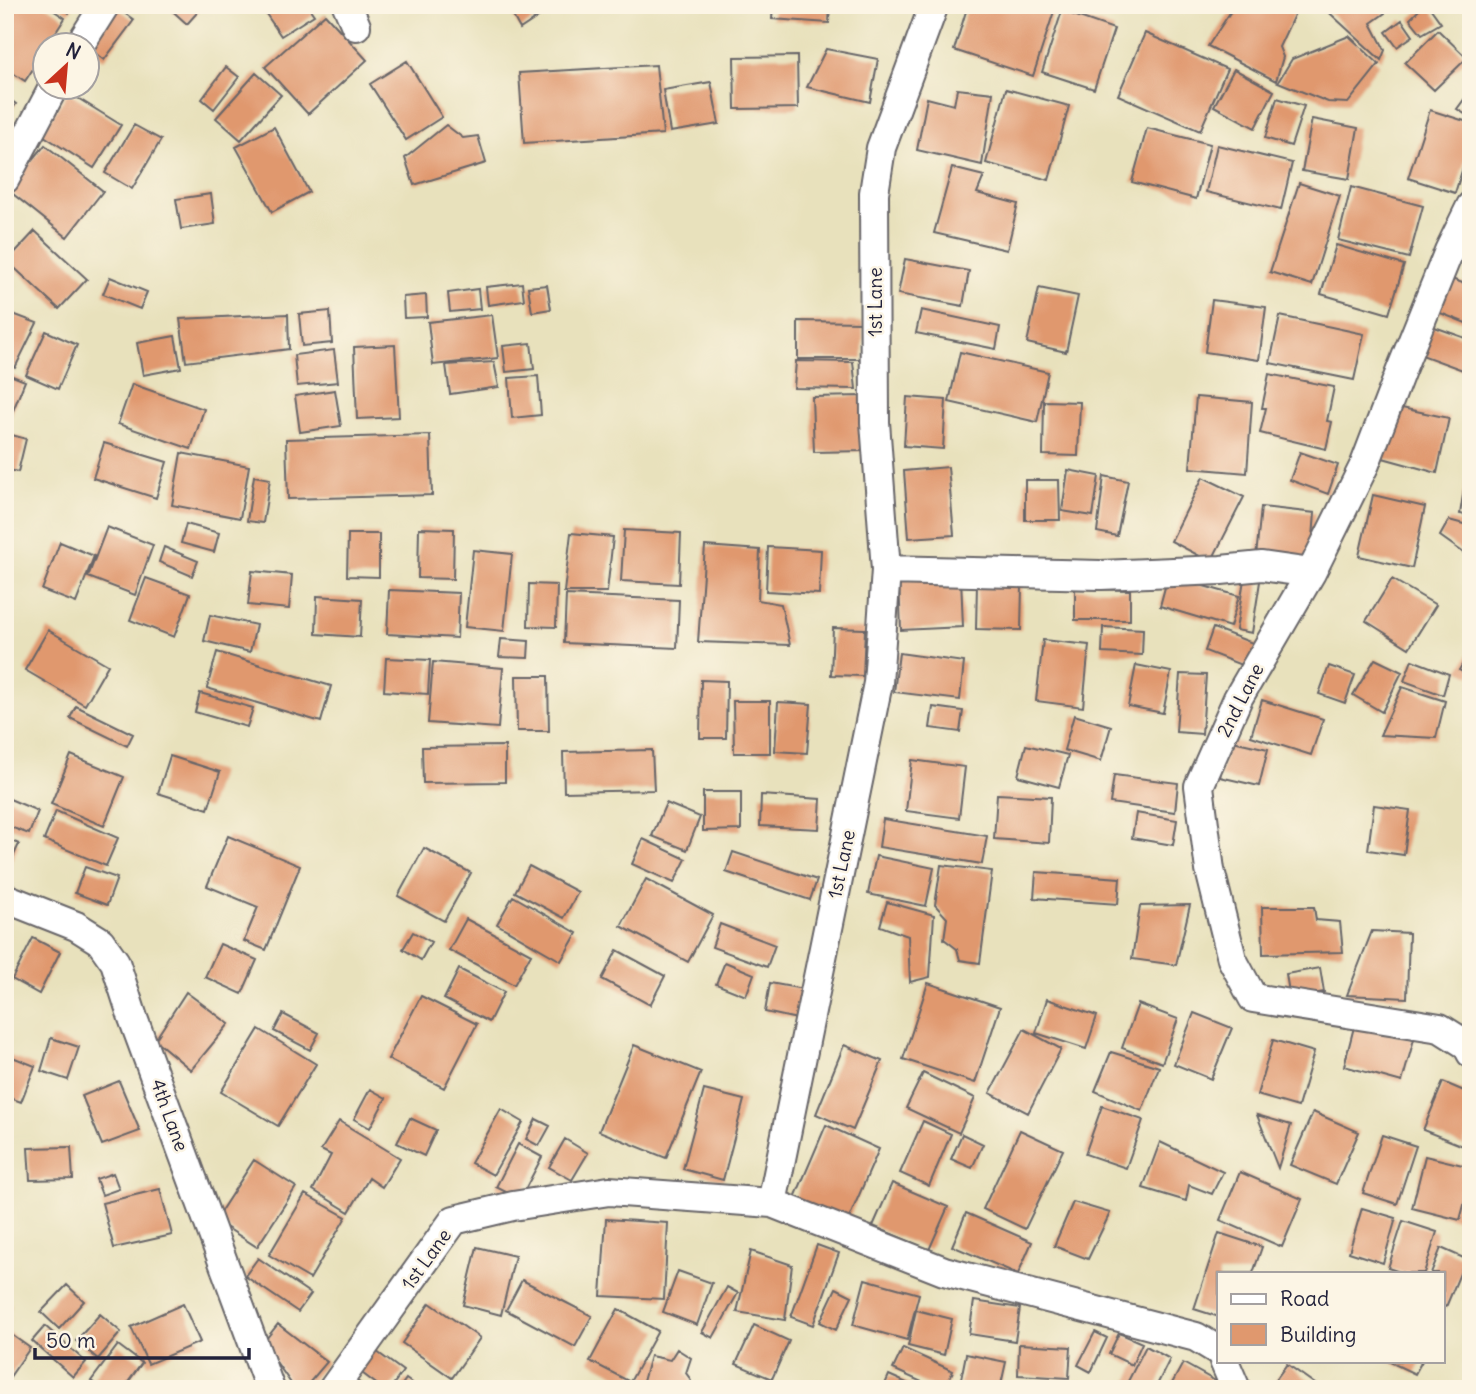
<svg xmlns="http://www.w3.org/2000/svg" width="1476" height="1394" viewBox="0 0 1476 1394" font-family="Delius,sans-serif">
	<style>
		.building { fill: #e0986e }
		.lines { fill: none; stroke-linecap: round; stroke-linejoin: round }
		.street-casing { stroke: #676568; stroke-width: 32 }
		.street { stroke: #fff; stroke-width: 28 }
		.labels { text-anchor: middle; dominant-baseline: central; stroke-width: 5; stroke-linejoin: round; paint-order: stroke }
		.street-label { font-size: 19px; fill: #22223b; stroke: #fcf5e5 }
	</style>
	<rect width="100%" height="100%" fill="#fcf5e5"/>
	<filter id="ink" filterUnits="userSpaceOnUse"><feTurbulence type="fractalNoise" baseFrequency=".0143" numOctaves="2"/><feDisplacementMap in="SourceGraphic" scale="14" xChannelSelector="R" yChannelSelector="G"/><feConvolveMatrix kernelMatrix="1 2 1 2 8 2 1 2 1" color-interpolation-filters="sRGB"/></filter>
	<filter id="wash" filterUnits="userSpaceOnUse"><feTurbulence type="fractalNoise" baseFrequency=".00686" numOctaves="4" result="noise"/><feDisplacementMap in="SourceGraphic" scale="28" xChannelSelector="R" yChannelSelector="G"/><feGaussianBlur stdDeviation="1.57" result="paint"/><feColorMatrix in="noise" values="0 0 0 0 0 0 0 0 0 0 0 0 0 0 0 0 0 1.4 0 .05"/><feComposite in="paint" operator="in"/></filter>
	<g filter="url(#wash)">
		<rect width="100%" height="100%" fill="#e8e1bc"/>
		<g id="blocks">
			<!-- building -->
			<path class="building" d="M12 5H45L65 18 47 46H46V49L25 81 5 68V16Z
				M56 5H74L69 13Z
				M113 5 134 20 104 60 88 48Z
				M166 5H204L187 24Z
				M260 5H307L314 15 281 36Z
				M507 5H556L520 29Z
				M773 5H830L829 23 772 19Z
				M968 5H1056L1033 76 954 50Z
				M1235 5H1268L1295 13 1279 47 1283 57 1276 81 1208 46Z
				M1321 5H1379L1385 13 1371 23 1385 50 1381 60Z
				M1424 5H1428L1441 23 1422 34 1410 19Z
				M1062 11 1114 29 1094 89 1042 72Z
				M325 14 367 60 308 114 265 67Z
				M1402 20 1413 36 1397 47 1386 32Z
				M1438 30 1467 58 1434 90 1405 63Z
				M1145 33 1227 69 1200 131 1118 95Z
				M1349 36 1379 64 1348 103 1328 102 1278 82 1292 59Z
				M826 49 878 59 870 102 807 87Z
				M797 56 798 108 735 109 734 57Z
				M407 61 442 117 406 140 370 84Z
				M656 65 663 134 524 143 519 73Z
				M226 67 239 77 214 109 202 99Z
				M1234 69 1274 91 1255 128 1214 106Z
				M256 73 281 95 241 140 216 118Z
				M711 82 719 124 670 132 663 90Z
				M957 89 993 93 982 165 917 150 927 98 954 105Z
				M1006 89 1069 106 1049 180 986 163Z
				M1471 90V118L1457 109Z
				M68 92 121 125 94 168 41 134Z
				M5 96 16 104 5 119Z
				M1277 98 1304 106 1291 146 1265 138Z
				M1430 110 1471 123V142L1455 193 1408 178Z
				M1312 119 1358 128 1349 179 1302 171Z
				M134 125 161 140 132 189 105 173Z
				M446 125 463 138 478 136 486 163 414 185 405 158Z
				M274 127 309 192 272 212 236 147Z
				M1147 128 1210 144 1196 199 1132 182Z
				M45 145 103 191 67 237 8 190Z
				M1217 145 1292 163 1281 210 1206 192Z
				M952 168 984 176 977 193 1018 204 1007 250 934 233Z
				M1299 183 1340 196 1312 285 1270 272Z
				M1351 187 1423 206 1409 258 1338 240Z
				M211 194 215 224 181 229 176 199Z
				M35 231 87 279 59 309 7 261Z
				M1336 245 1404 265 1389 314 1321 294Z
				M1470 258H1471V280L1464 278Z
				M905 259 969 271 963 306 898 294Z
				M1443 276 1471 286V325L1430 309Z
				M110 277 147 292 140 309 103 294Z
				M522 283 524 300 488 305 486 287Z
				M547 285 551 309 532 312 528 287Z
				M1039 288 1078 296 1066 352 1027 343Z
				M478 289 480 309 450 312 448 293Z
				M426 295 427 317 404 318 403 297Z
				M1212 300 1266 307 1259 360 1205 352Z
				M921 310 1000 327 996 349 916 333Z
				M5 311 37 323 15 368 5 363Z
				M330 311 332 343 302 346 299 314Z
				M288 314 289 349 186 362 180 319Z
				M492 315 498 358 433 365 428 322Z
				M1280 316 1364 334 1354 380 1270 363Z
				M798 321 863 322V359H798Z
				M1429 325 1471 340V373L1419 354Z
				M46 331 77 345 58 389 26 375Z
				M175 336 181 368 143 375 137 343Z
				M531 343 534 369 506 372 503 346Z
				M395 345 399 417 357 419 354 347Z
				M334 350 338 382 297 386 294 355Z
				M960 352 1048 372 1037 422 949 402Z
				M796 361 853 362 856 389 794 388Z
				M494 362 499 387 450 394 446 365Z
				M5 373 25 381 10 418 5 417Z
				M1269 374 1334 387 1327 421 1332 422 1326 449 1260 433 1266 408H1262Z
				M538 376 541 415 512 418 509 378Z
				M132 384 204 409 191 449 118 424Z
				M335 390 341 426 300 432 295 396Z
				M863 396 865 451 814 452 812 397Z
				M907 397 946 400 943 449 904 446Z
				M1196 397 1252 402 1247 473 1190 468Z
				M1044 401 1080 402 1078 456 1043 455Z
				M1397 407 1449 418 1437 473 1372 455Z
				M5 433 26 439 18 472 5 469Z
				M430 435 432 495 288 499 286 439Z
				M104 443 167 462 156 498 93 478Z
				M1300 452 1338 465 1328 494 1290 480Z
				M181 453 249 466 240 518 172 505Z
				M1469 458H1471V516L1460 514Z
				M948 467 954 535 909 538 904 471Z
				M1068 470 1099 476 1093 516 1062 511Z
				M254 476 270 479 263 523 247 521Z
				M1104 476 1128 481 1117 536 1097 532Z
				M1203 477 1244 497 1211 562 1171 541Z
				M1025 480H1059L1060 520H1025Z
				M1373 495 1425 507 1412 568 1359 556Z
				M1261 507 1315 513 1311 562 1256 557Z
				M1449 520 1471 526V558L1440 536Z
				M186 524 219 533 214 552 181 543Z
				M107 527 153 545 135 595 88 577Z
				M419 528 454 529 453 579 418 578Z
				M624 530 681 533 679 584 621 581Z
				M571 533 613 537 607 592H564Z
				M348 534H379V577L347 576Z
				M60 542 94 556 76 603 42 590Z
				M705 546 760 550 758 600 781 604 790 645 698 642Z
				M164 547 198 561 192 576 159 562Z
				M768 547 821 550 819 594 766 591Z
				M473 550 512 554 504 631 465 627Z
				M252 571 292 575 289 609 248 605Z
				M1245 573 1261 575 1252 633 1236 630Z
				M1168 576 1239 596 1230 627 1160 606Z
				M961 577 963 627 901 630 899 579Z
				M146 578 190 594 174 637 130 620Z
				M1392 579 1436 605 1409 648 1366 621Z
				M529 584 557 585 556 627 528 626Z
				M977 584 1022 585 1021 630 976 629Z
				M1075 589 1130 590V620H1075Z
				M389 590 459 593 457 638 387 634Z
				M566 595 679 600 677 648 564 643Z
				M317 596 362 599 360 637 316 634Z
				M210 615 256 625 250 652 204 641Z
				M1103 627 1143 629 1142 655 1102 653Z
				M833 628 865 629 863 676 831 675Z
				M1213 628 1258 645 1249 668 1205 651Z
				M48 630 108 665 85 705 25 670Z
				M501 639 529 641 528 658 499 657Z
				M1043 640 1089 645 1083 707 1036 701Z
				M1471 650V676L1459 670Z
				M217 652 331 686 321 722 207 688Z
				M899 653 964 662 960 700 894 692Z
				M386 658 430 660 428 694 384 691Z
				M1375 659 1402 672 1382 712 1353 695Z
				M1412 660 1449 674 1443 695 1404 681Z
				M433 662 503 668 498 728 428 723Z
				M1136 665 1171 672 1163 713 1128 706Z
				M1329 666 1355 675 1345 703 1319 694Z
				M1180 674 1206 675 1202 734 1176 732Z
				M516 676H548L549 731H517Z
				M701 680 727 681 726 738H700Z
				M1402 687 1445 701 1436 738 1380 735Z
				M200 693 253 708 247 727 195 712Z
				M1262 700 1323 719 1311 755 1251 736Z
				M733 701H770V753H734Z
				M778 702 811 704 807 753 775 751Z
				M76 706 133 734 127 746 70 718Z
				M933 707 963 711 960 732 930 728Z
				M1074 715 1111 726 1101 761 1064 750Z
				M1228 740 1268 749 1259 786 1220 777Z
				M1026 745 1068 755 1059 787 1018 776Z
				M505 746V782L423 783 422 747Z
				M652 750 654 790 564 792 563 752Z
				M71 755 124 777 104 826 51 804Z
				M170 756 220 772 208 809 158 793Z
				M912 760 965 767 959 818 906 811Z
				M1114 775 1178 783 1175 812 1110 803Z
				M703 792H741V830L703 831Z
				M997 794 1051 797 1049 843 994 839Z
				M761 795 821 799 819 829 760 826Z
				M5 797 38 811 29 834 5 825Z
				M666 803 700 817 687 850 652 836Z
				M1374 805 1410 810 1404 855 1368 850Z
				M56 811 118 838 106 866 44 840Z
				M1136 813 1177 820 1173 845 1132 838Z
				M883 819 987 836 982 864 879 847Z
				M228 836 300 866 266 950 244 941 258 907 207 886Z
				M5 838 19 844 5 875Z
				M643 839 686 859 674 883 632 864Z
				M424 848 471 873 444 921 398 896Z
				M733 852 817 880 810 900 726 872Z
				M876 856 934 868 926 906 868 894Z
				M941 865 992 871 980 963 960 960 957 949 944 939 947 918 935 905Z
				M529 866 578 892 564 918 515 892Z
				M85 867 117 878 107 905 75 893Z
				M1036 872 1120 878 1118 904 1034 898Z
				M646 879 713 915 688 962 621 926Z
				M513 896 577 933 561 961 497 924Z
				M887 902 934 915 930 977 910 982 908 936 880 926Z
				M1190 905 1176 965 1132 959 1140 906Z
				M1262 907H1314L1316 920 1340 922 1343 952 1263 954Z
				M466 919 531 954 514 985 449 950Z
				M720 924 775 945 767 967 712 947Z
				M1372 931 1409 933 1407 998 1347 995Z
				M413 932 431 942 421 960 403 949Z
				M33 938 60 952 39 994 12 979Z
				M220 944 257 960 242 994 205 977Z
				M617 950 665 976 650 1005 602 979Z
				M725 962 754 974 746 996 716 984Z
				M1320 968 1324 992 1290 998 1286 974Z
				M459 969 504 992 489 1022 444 999Z
				M770 983 803 989 797 1019 765 1012Z
				M928 983 1000 1007 975 1083 903 1059Z
				M186 992 229 1024 191 1070 155 1040Z
				M421 996 477 1024 444 1088 388 1059Z
				M1047 999 1097 1016 1086 1049 1036 1033Z
				M1138 1004 1178 1019 1162 1063 1122 1048Z
				M1194 1013 1232 1028 1211 1079 1174 1064Z
				M283 1014 319 1033 310 1050 274 1031Z
				M1355 1023 1414 1039 1402 1082 1344 1066Z
				M259 1029 316 1064 278 1126 221 1092Z
				M1024 1029 1061 1049 1028 1113 990 1093Z
				M51 1038 79 1047 68 1080 41 1071Z
				M1273 1040 1314 1052 1298 1107 1257 1095Z
				M634 1045 701 1072 666 1158 599 1131Z
				M844 1045 882 1061 853 1130 816 1114Z
				M1111 1052 1159 1067 1142 1111 1095 1091Z
				M5 1054 35 1066 21 1102 5 1096Z
				M923 1073 975 1098 959 1133 906 1108Z
				M119 1081 140 1131 102 1145 82 1096Z
				M1443 1082 1471 1094V1126L1463 1146 1423 1130Z
				M370 1089 386 1098 370 1128 354 1119Z
				M704 1090 744 1100 723 1180 683 1169Z
				M1102 1106 1143 1120 1126 1168 1085 1154Z
				M501 1109 523 1122 493 1175 471 1163Z
				M1313 1112 1359 1132 1336 1184 1290 1165Z
				M1257 1115 1291 1125 1278 1168Z
				M410 1118 436 1130 424 1156 397 1143Z
				M536 1119 550 1126 539 1146 526 1139Z
				M339 1121 400 1158 382 1187 369 1178 349 1212 313 1190 331 1155 321 1150Z
				M923 1121 951 1134 929 1186 900 1173Z
				M826 1125 879 1149 847 1223 794 1200Z
				M1020 1130 1063 1150 1025 1229 983 1209Z
				M962 1134 983 1144 972 1168 951 1159Z
				M1382 1135 1416 1146 1397 1204 1363 1193Z
				M565 1139 588 1153 572 1180 549 1167Z
				M1160 1142 1223 1172 1212 1194 1189 1185 1186 1201 1143 1188Z
				M518 1144 542 1157 520 1199 496 1187Z
				M71 1147 73 1179 30 1180 28 1148Z
				M1425 1156 1471 1167V1179L1460 1220 1412 1208Z
				M254 1160 296 1187 257 1247 215 1220Z
				M1240 1172 1302 1199 1282 1247 1220 1220Z
				M113 1173 119 1189 102 1195 96 1179Z
				M892 1183 948 1207 929 1250 873 1226Z
				M160 1189 172 1235 114 1248 102 1203Z
				M305 1194 346 1217 310 1279 269 1255Z
				M1073 1202 1110 1213 1088 1259 1054 1246Z
				M1362 1208 1396 1218 1383 1263 1349 1252Z
				M966 1213 1032 1242 1018 1274 952 1246Z
				M606 1219 668 1223 664 1299 601 1296Z
				M1403 1221 1437 1232 1424 1273H1403L1388 1268Z
				M1219 1233 1262 1247 1253 1273H1219V1317L1194 1309Z
				M817 1245 839 1253 813 1325 791 1317Z
				M477 1247 515 1256 501 1315 463 1305Z
				M1441 1248 1466 1259 1446 1307 1443 1306V1273H1431Z
				M751 1251 792 1265 785 1320 737 1312Z
				M258 1258 311 1294 298 1312 245 1276Z
				M678 1271 712 1283 697 1325 663 1312Z
				M865 1279 919 1294 907 1340 853 1325Z
				M522 1280 592 1316 575 1347 506 1310Z
				M67 1285 84 1301 59 1329 41 1312Z
				M727 1287 738 1293 713 1338 702 1332Z
				M836 1288 852 1296 836 1330 820 1322Z
				M5 1299 12 1306 5 1314Z
				M974 1301 1020 1308 1015 1341 969 1334Z
				M430 1303 480 1338 452 1378 402 1343Z
				M183 1304 200 1342 148 1364 131 1327Z
				M618 1309 658 1331 630 1382 590 1361Z
				M916 1310 952 1319 944 1355 908 1346Z
				M100 1314 121 1332 98 1359 76 1341Z
				M278 1324 327 1362 304 1389H295L263 1343Z
				M754 1325 789 1341 772 1379 736 1364Z
				M45 1326 86 1362 73 1377 32 1341Z
				M5 1330 30 1348 9 1378 5 1376Z
				M1095 1332 1107 1338 1091 1372 1078 1365Z
				M1119 1333 1142 1343 1132 1365 1109 1354Z
				M1019 1344 1071 1347 1069 1378 1018 1375Z
				M118 1345 142 1363 123 1389H102L91 1381Z
				M1146 1346 1170 1359 1155 1389H1124Z
				M903 1348 953 1371 945 1389H937L893 1369Z
				M373 1349 403 1371 390 1389H383L358 1370Z
				M677 1349 691 1358 686 1373 691 1380 688 1389H641L650 1356 670 1360Z
				M966 1354 1006 1362 1000 1389H985L960 1384Z
				M1388 1361H1422L1415 1374Z
				M1183 1363 1217 1382 1213 1389H1169Z
				M1287 1364 1322 1389H1269Z
				M889 1375 920 1389H883Z
				M406 1379 420 1389H399Z
				M357 1381 368 1389H351Z"/>
		</g>
	</g>
	<g filter="url(#ink)">
		<use href="#blocks" fill-opacity="0" stroke="#676568" stroke-width="2"/>
		<g class="lines">
			<!-- street casing -->
			<g class="street-casing">
				<path id="street" d="M347 5 356 26
					M79 46 105 5
					M5 179 53 88
					M1471 206 1449 251 1401 370 1365 464 1311 573 1238 698 1199 786 1210 870 1232 959 1253 998 1440 1028 1467 1045 1471 1053
					M886 570 1101 575 1221 570 1262 566 1311 573
					M5 898 76 926 100 941 115 962 133 1018 270 1389
					M772 1203 944 1271 1196 1337 1219 1351
					M1224 1361 1236 1389
					M333 1389 454 1220 513 1206 609 1191 772 1203 878 683 886 570 875 422 874 193 881 148 934 5"/>
			</g>
			<!-- street -->
			<use href="#street" class="street"/>
		</g>
	</g>
	<g class="labels">
		<!-- street labels -->
		<g class="street-label">
			<text transform="translate(875 302) rotate(-90)">1st Lane</text>
			<text transform="translate(1240 700) rotate(-63)">2nd Lane</text>
			<text transform="translate(841 864) rotate(-78)">1st Lane</text>
			<text transform="translate(170 1115) rotate(70)">4th Lane</text>
			<text transform="translate(426 1259) rotate(-54)">1st Lane</text>
		</g>
	</g>
	<!-- margin -->
	<rect width="1476" height="1394" fill="none" stroke="#fcf5e5" stroke-width="28"/>
	<!-- legend -->
	<rect x="1217" y="1272" width="228" height="91" fill="#fcf5e5" stroke="#a5a1a1" stroke-width="2"/>
	<rect x="1231" y="1294" width="35" height="10" fill="#ffffff" stroke="#a5a1a1" stroke-width="2"/>
	<text x="1280" y="1306" font-size="21" fill="#22223b">Road</text>
	<rect x="1231" y="1324" width="35" height="21" fill="#e0986e" stroke="#a5a1a1" stroke-width="2"/>
	<text x="1280" y="1342" font-size="21" fill="#22223b">Building</text>
	<!-- north arrow -->
	<g transform="translate(66 66) rotate(26)"><circle r="33" fill="#fcf5e5" stroke="#a5a1a1" stroke-width="2"/>
	<path d="M0-5L12 26L0 18L-12 26Z" fill="#c8321e"/>
	<text y="-10" font-size="19" font-weight="bold" text-anchor="middle" fill="#22223b">N</text>
	</g>
	<!-- scale -->
	<path d="M35 1348v10h214v-10" fill="none" stroke="#22223b" stroke-width="3.5"/>
	<text x="46" y="1348" font-size="21" fill="#22223b" stroke="#fcf5e5" stroke-width="5" paint-order="stroke">50 m</text>
</svg>
